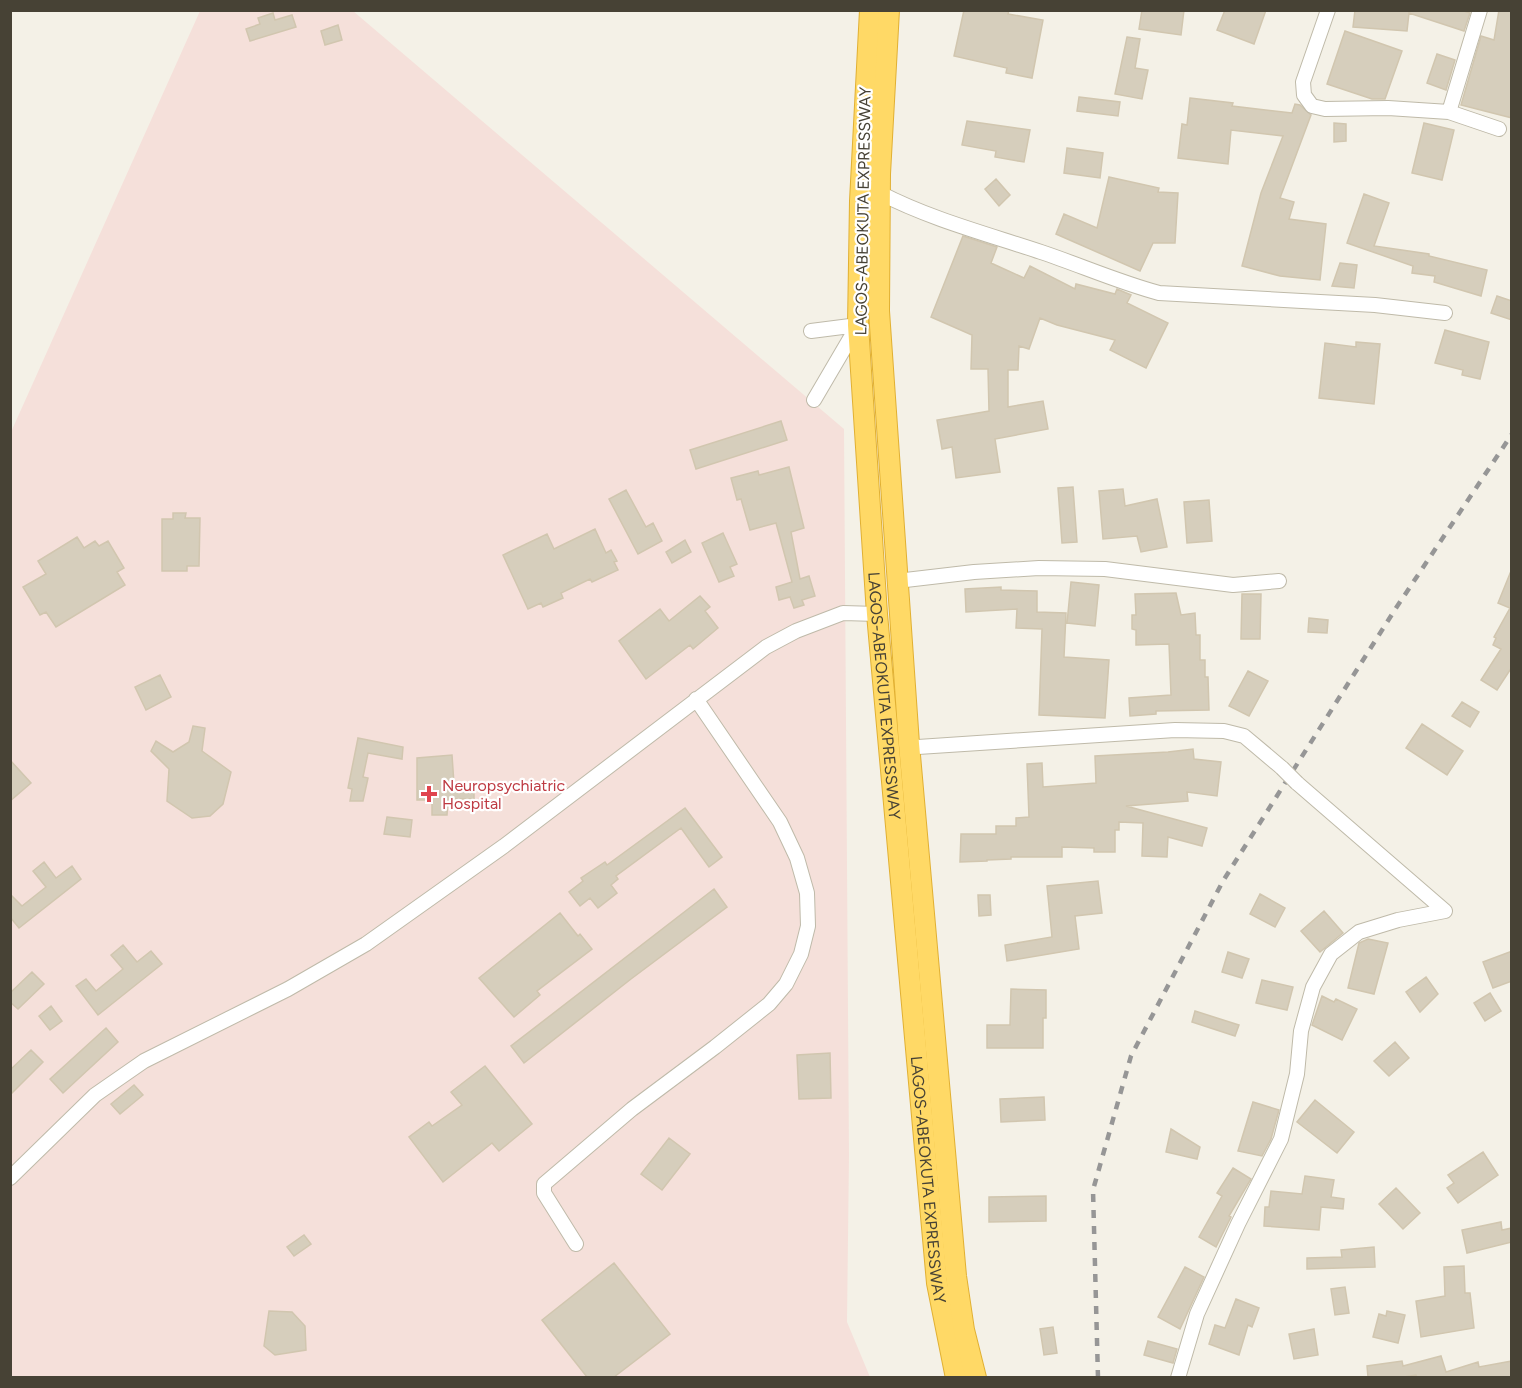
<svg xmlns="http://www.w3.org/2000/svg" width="1522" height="1388" viewBox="0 0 1522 1388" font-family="Figtree,sans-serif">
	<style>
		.medical { fill: #f5e0da }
		.building { fill: #d6cebc; stroke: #d1c6af; stroke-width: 1.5 }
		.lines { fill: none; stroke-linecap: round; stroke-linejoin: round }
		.minor-casing { stroke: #bfbaa9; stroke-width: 16 }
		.highway-casing { stroke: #e1b033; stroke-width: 22 }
		.minor { stroke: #fff; stroke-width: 14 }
		.highway { stroke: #ffd966; stroke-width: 20 }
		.rail { stroke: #969696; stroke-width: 4.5; stroke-dasharray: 8 8; stroke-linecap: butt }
		.minor-bridge-casing { stroke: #bfbaa9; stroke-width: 16; stroke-linecap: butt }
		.minor-bridge { stroke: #fff; stroke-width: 14 }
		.health-dot { fill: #e0444e; stroke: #fff; stroke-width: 2 }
		.labels { text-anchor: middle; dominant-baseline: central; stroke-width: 4.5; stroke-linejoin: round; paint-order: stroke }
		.street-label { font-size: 16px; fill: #474235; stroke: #fff }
		.health-label { font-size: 16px; fill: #be3a42; stroke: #fff; text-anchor: start }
	</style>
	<rect width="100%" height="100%" fill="#f4f1e7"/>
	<!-- medical -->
	<path class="medical" d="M200 11H353L844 429 849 1155 847 1322 870 1377 11 1378V432Z"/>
	<!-- building -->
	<path class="building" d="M964 10H1009L1008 14 1043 20 1032 78 1006 73 1007 68 954 56Z
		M1142 10H1184L1181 35 1139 29Z
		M1225 10H1266L1254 44 1217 30Z
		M1355 10H1409V12V10H1461L1470 13 1464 31 1409 13 1407 31 1353 27Z
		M1499 10H1512V118L1461 105 1481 36 1494 40Z
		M273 13 275 20 292 15 296 27 250 41 246 29 260 24 258 18Z
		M338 25 342 40 325 45 321 31Z
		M1345 31 1402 51 1385 99H1372L1327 84Z
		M1127 37 1140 39 1135 68 1148 70 1142 99 1115 94Z
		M1437 54 1455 60 1446 90 1427 83Z
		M1079 97 1120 102 1118 116 1077 111Z
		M1190 98 1233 103 1232 106 1292 113 1295 104 1300 105 1311 115 1280 198 1294 202 1289 219 1326 224 1320 280 1280 276 1242 266 1261 193 1283 136 1231 130 1228 164 1178 158 1182 124 1187 125Z
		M967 121 1030 130 1024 162 995 157 996 151 962 145Z
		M1334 123 1346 124V141L1334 142Z
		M1424 123 1454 130 1442 180 1412 173Z
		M1067 148 1103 153 1100 178 1064 173Z
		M1109 177 1159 188 1158 192 1178 193 1175 243H1153L1140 271 1056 234 1064 214 1097 228Z
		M996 179 1010 195 999 206 985 189Z
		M1364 194 1389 203 1374 246 1429 254V256L1487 270 1481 296 1434 282 1435 276 1412 273 1413 266 1347 243Z
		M963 236 997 247 991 263 1024 278 1030 266 1075 289 1076 284 1115 294 1117 289 1131 295 1127 303 1168 323 1146 368 1110 350 1115 340 1057 325 1040 318 1029 349 1019 346 1018 370H1008V407L1043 401 1048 429 995 439 1000 472 956 478 952 447 942 449 937 420 989 411 988 369H971L972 335 931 317Z
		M1340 263 1357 265 1354 288 1332 286Z
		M1497 296 1512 301V320L1491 313Z
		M1445 330 1489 342 1480 379 1462 375 1463 370 1435 363Z
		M1356 342 1380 344 1374 404 1319 398 1325 343 1356 347Z
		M781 421 787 440 696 469 690 450Z
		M789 467 804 528 791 532 800 579 809 576 815 596 802 600 804 605 794 608 790 597 779 600 776 587 792 582 776 523 750 530 741 499 737 500 731 478 758 471 759 475Z
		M1073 487 1077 542 1062 543 1058 488Z
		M1123 489 1125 506 1157 499 1167 547 1141 552 1137 536 1103 539 1099 491Z
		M626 490 646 527 653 523 662 541 638 554 609 499Z
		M1209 500 1212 541 1187 543 1184 502Z
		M173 513H186L185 518H200L199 566H187V571H162V519H173Z
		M595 529 606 553 611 550 617 561 614 562 618 570 592 582 590 579 561 593 563 598 543 607 541 603 528 609 503 555 547 534 554 549Z
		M723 533 737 564 730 567 734 576 719 582 702 543Z
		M77 537 84 548 95 541 99 546 108 541 124 568 117 572 125 585 56 627 46 612 40 615 23 587 46 574 38 561Z
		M685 540 691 552 672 563 666 552Z
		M1511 571 1512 667 1497 690 1481 680 1501 649 1493 645 1496 638 1494 637 1510 608 1498 603Z
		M1071 582 1099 585 1095 626 1067 623Z
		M1001 587V590L1037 591V612L1066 613 1064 657 1109 660 1105 718 1039 715 1042 629 1016 628 1017 609 966 612 965 589Z
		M1176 593 1181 615 1195 613 1196 635H1200V660H1205V677H1208L1209 710 1156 711V714L1130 716 1129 698 1171 695 1169 644 1136 645V630L1132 629V615H1136L1135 594Z
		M1242 594H1261L1260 639H1241Z
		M700 596 710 607 705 611 718 628 693 649 690 645 646 679 619 641 660 609 669 621Z
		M1309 618 1328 620 1327 633 1308 632Z
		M1248 671 1268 681 1249 716 1229 706Z
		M160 675 171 697 146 710 135 687Z
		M1462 702 1479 712 1470 727 1452 716Z
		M1422 724 1463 751 1447 775 1406 748Z
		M193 726 205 728 202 751 231 772 223 804 210 816 192 818 167 801 169 769 151 751 156 741 173 752 189 742Z
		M358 738 403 747 402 759 368 753 363 777 368 778 363 801H350L352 789 348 788Z
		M1193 749 1194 759 1221 762 1217 796 1187 792 1188 801 1126 806 1207 828 1202 846 1168 837 1167 857 1142 856 1143 823 1119 822V830H1115V852H1094V848L1062 847V857H1011V859L987 860V861L960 862 961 834H996V826H1016V818L1029 817 1027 764 1042 763 1043 787 1096 783 1095 756 1168 752Z
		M452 755 454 784H474V799H448L447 815H432V800H417V758Z
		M10 760 31 783 10 801Z
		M685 808 722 857 709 867 681 828 616 876 618 879 611 885 617 893 598 908 590 898 580 906 569 892 583 881 581 878 605 862 607 865Z
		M387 817 412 820 410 837 384 834Z
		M44 862 56 878 72 866 81 879 19 928 10 917V894L22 906 46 887 33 871Z
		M1098 881 1102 913 1075 916 1079 949 1007 961 1005 945 1052 937 1047 886Z
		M714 889 727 907 631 979 524 1063 511 1046Z
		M1260 894 1285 908 1275 927 1250 914Z
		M978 895H990L991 915 979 916Z
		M1324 911 1343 933 1320 952 1301 931Z
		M560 913 578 936 580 934 592 949 537 991 540 995 514 1017 479 978Z
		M1368 939 1388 943 1374 994 1348 988 1359 943Z
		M123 945 137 962 151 951 162 964 98 1015 76 986 86 979 96 991 123 969 111 955Z
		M1512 951V981L1493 988 1483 962Z
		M1228 952 1249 959 1242 978 1222 972Z
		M32 972 44 984 18 1009 10 1002V993Z
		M1426 977 1438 994 1420 1012 1406 992Z
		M1262 980 1293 987 1287 1010 1256 1003Z
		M1011 989 1046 990V1018H1043V1048H987V1025H1010Z
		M1490 993 1501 1011 1485 1021 1474 1003Z
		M1322 996 1334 1002 1336 999 1357 1009 1342 1040 1312 1025Z
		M51 1006 62 1021 50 1030 39 1016Z
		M1195 1011 1239 1025 1235 1036 1192 1022Z
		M106 1028 118 1042 63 1093 50 1079Z
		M1395 1042 1409 1058 1389 1076 1374 1061Z
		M31 1050 43 1062 10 1095V1070Z
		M830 1053 831 1098 799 1099 797 1055Z
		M485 1066 532 1124 499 1151 492 1143 443 1182 409 1137 429 1122 432 1126 462 1105 451 1092Z
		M134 1085 143 1095 120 1114 111 1104Z
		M1044 1097 1045 1120 1001 1122 1000 1099Z
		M1315 1100 1354 1132 1337 1153 1297 1122Z
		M1253 1102 1279 1110 1271 1139 1262 1156 1238 1151Z
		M1171 1129 1200 1147 1197 1159 1166 1152Z
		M669 1138 690 1154 662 1190 641 1174Z
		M1483 1152 1498 1175 1458 1203 1447 1188 1454 1183 1448 1175Z
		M1233 1168 1251 1179 1229 1216 1231 1217 1216 1247 1199 1237 1222 1196 1217 1193Z
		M1305 1176 1334 1180 1331 1197 1344 1199 1343 1209 1321 1207 1319 1230 1264 1226 1265 1207H1269L1271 1191 1302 1194Z
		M1396 1188 1420 1213 1403 1229 1379 1204Z
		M1046 1196V1221L989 1222V1197Z
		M1501 1222 1502 1230 1512 1228V1242L1467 1253 1462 1230Z
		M304 1235 311 1244 294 1256 287 1247Z
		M1374 1247 1375 1267 1307 1269V1258L1342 1257 1341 1250Z
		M614 1263 670 1334 614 1377H587L542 1320Z
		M1464 1266 1465 1293H1470L1474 1328 1421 1337 1416 1301 1445 1296 1444 1267Z
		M1185 1267 1204 1277 1180 1329 1158 1317Z
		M1345 1287 1349 1313 1335 1315 1331 1289Z
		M1236 1299 1259 1308 1252 1327 1248 1325 1239 1355 1209 1344 1215 1325 1225 1328Z
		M269 1311 292 1312 305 1326 306 1350 275 1355 264 1346Z
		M1387 1311 1405 1315 1398 1343 1373 1337 1379 1314 1386 1316Z
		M1053 1327 1057 1353 1044 1355 1040 1329Z
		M1314 1329 1318 1355 1294 1359 1289 1334Z
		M1148 1341 1177 1349 1173 1363 1144 1355Z
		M1441 1356 1446 1372 1478 1362 1479 1367 1512 1361V1377H1417L1416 1375 1404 1377H1368L1367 1366 1402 1361 1403 1366Z"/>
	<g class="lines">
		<!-- minor casing -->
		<g class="minor-casing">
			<path id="minor" d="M1328 10 1303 82 1304 95 1312 106 1325 109 1388 108 1449 112 1499 129
				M1449 112 1480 10
				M880 193C930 219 987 234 1041 252 1080 265 1118 282 1159 293L1375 305 1445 313
				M811 331 858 325 814 400
				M897 581 974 572 1039 568 1105 569 1233 585 1279 581
				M909 744 918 747 1175 730 1224 731 1244 736 1282 768
				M1297 783 1445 911
				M10 1178 95 1095 144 1061 288 989 366 944 504 846 766 647 796 631 843 613 877 614
				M576 1244 544 1193V1184L632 1109 715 1047 769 1004 786 984 801 954 808 926 807 893 797 858 780 822 696 699
				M1178 1378 1197 1314 1238 1224 1281 1139 1297 1074 1301 1031 1313 987 1331 954 1359 932 1398 920 1445 911"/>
		</g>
		<!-- highway casing -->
		<g class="highway-casing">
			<g id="highway">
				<path id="s1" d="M870 10 860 201 858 325 877 614 937 1283 956 1378"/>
				<path d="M889 10 880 174 879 311 909 744 956 1276 964 1330 976 1378"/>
			</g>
		</g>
		<!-- minor -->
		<use href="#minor" class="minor"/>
		<!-- highway -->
		<use href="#highway" class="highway"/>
		<!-- rail -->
		<path class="rail" d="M1098 1378 1093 1190 1131 1056 1223 881 1396 608 1512 434"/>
		<!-- minor-bridge casing -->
		<g class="minor-bridge-casing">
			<path id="minor-bridge" d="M1282 768 1297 783"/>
		</g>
		<!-- minor-bridge -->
		<use href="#minor-bridge" class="minor-bridge"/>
	</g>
	<!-- markers -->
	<path class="health-dot" d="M426 785h6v6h6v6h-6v6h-6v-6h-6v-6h6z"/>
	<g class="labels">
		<!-- street labels -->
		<g class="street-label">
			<text transform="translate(863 211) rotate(-89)">LAGOS-ABEOKUTA EXPRESSWAY</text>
			<text stroke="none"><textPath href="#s1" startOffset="687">LAGOS-ABEOKUTA EXPRESSWAY</textPath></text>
			<text stroke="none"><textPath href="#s1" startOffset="1173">LAGOS-ABEOKUTA EXPRESSWAY</textPath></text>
		</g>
		<!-- health labels -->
		<g class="health-label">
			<text x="442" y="785">Neuropsychiatric<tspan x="442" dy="18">Hospital</tspan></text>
		</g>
	</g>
	<!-- border -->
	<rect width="1522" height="1388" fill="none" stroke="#474235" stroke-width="24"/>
</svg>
